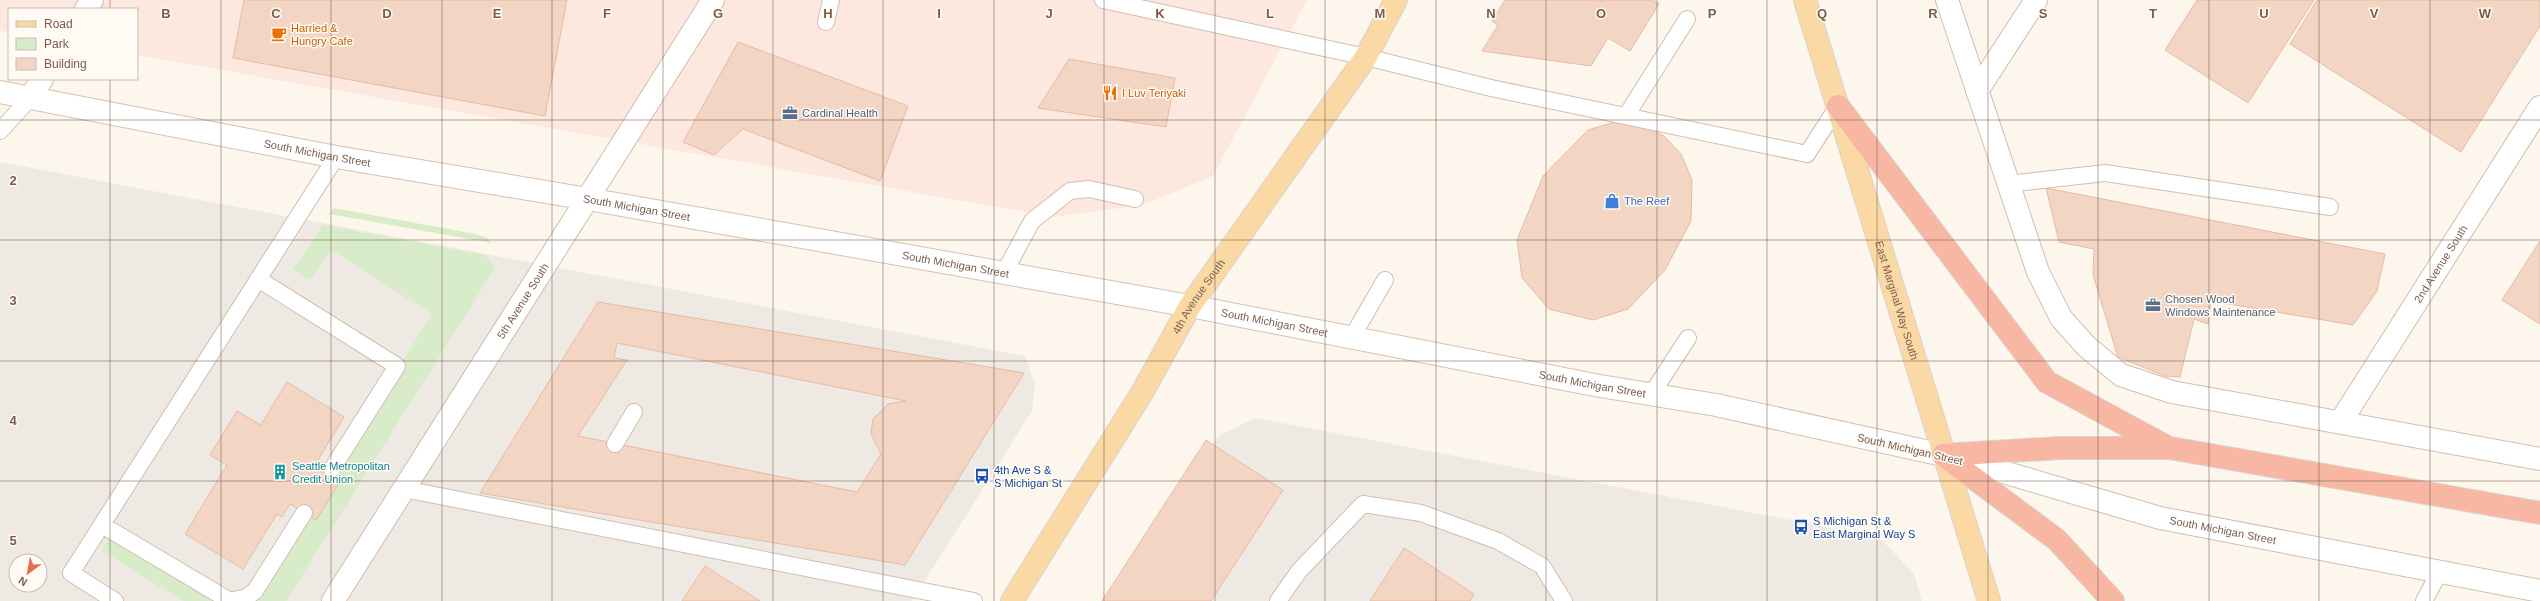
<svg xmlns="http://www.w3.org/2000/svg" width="2540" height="601" viewBox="0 0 2540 601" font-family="Helvetica,sans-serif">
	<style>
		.commercial { fill: #fde8e0 }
		.industrial { fill: #efe9e4; fill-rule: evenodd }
		.green { fill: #d8ecc9 }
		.building { fill: #f3d5c3; stroke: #e6bba3; fill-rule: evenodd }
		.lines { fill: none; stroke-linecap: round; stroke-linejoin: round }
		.service-casing { stroke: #d1beb0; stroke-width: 18 }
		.minor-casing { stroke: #d1beb0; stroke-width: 24 }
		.secondary-casing { stroke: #d6c0b0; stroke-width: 24 }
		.primary-casing { stroke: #dad1cd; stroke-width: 24 }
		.motorway-casing { stroke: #dad1cd; stroke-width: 24 }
		.service { stroke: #fff; stroke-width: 16 }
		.minor { stroke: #fff; stroke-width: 22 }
		.secondary { stroke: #fff; stroke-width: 22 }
		.primary { stroke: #fbd9a5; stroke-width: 22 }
		.motorway { stroke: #f7b7a3; stroke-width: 22 }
		.grid { fill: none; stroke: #7a5c4d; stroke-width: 1; stroke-opacity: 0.55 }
		.labels { text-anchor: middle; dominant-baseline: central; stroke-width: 3; stroke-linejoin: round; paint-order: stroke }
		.food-label { font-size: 11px; fill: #c56008; stroke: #fffaf3; text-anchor: start }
		.service-label { font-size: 11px; fill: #4e5e75; stroke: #fffaf3; text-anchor: start }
		.street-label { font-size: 11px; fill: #7a5c4d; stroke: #fffaf3 }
		.shop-label { font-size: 11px; fill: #366cbe; stroke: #fffaf3; text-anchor: start }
		.culture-label { font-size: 11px; fill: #0d838f; stroke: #fffaf3; text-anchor: start }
		.transit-label { font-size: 11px; fill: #164399; stroke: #fffaf3; text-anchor: start }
		.grid-label { font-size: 13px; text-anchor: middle; font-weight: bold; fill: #7a5c4d; stroke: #fffaf3; stroke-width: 3; stroke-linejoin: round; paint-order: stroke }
	</style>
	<rect width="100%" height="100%" fill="#fdf6ec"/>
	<!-- commercial -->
	<path class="commercial" d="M0 0H1307L1213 176 1143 205 1053 217 137 55V9H9V32L0 31Z"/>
	<!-- industrial -->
	<path class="industrial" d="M0 162 1025 356 1035 385 1032 411 912 601H0ZM16 561H40V585H16Z
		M1255 418 1812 524 1882 540 1914 574 1922 601H1112L1218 436Z"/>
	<!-- green -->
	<path class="green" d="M334 208 470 233 486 237 492 243 329 214Z
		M323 225 485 255 495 268 286 601H247L257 595 432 314 331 250 310 280 293 269Z
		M110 537 214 601H183L102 551Z"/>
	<!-- building -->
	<path class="building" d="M244 0H567L545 116 233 58Z
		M1505 0H1653L1659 4 1630 51 1608 38 1591 66 1482 51 1498 25 1492 21Z
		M2197 0H2314L2248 103 2165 50Z
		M2317 0H2540V26L2461 152 2290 44Z
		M738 42 908 106 880 181 743 129 714 155 683 142Z
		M1069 59 1175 78 1166 127 1038 108Z
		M1614 122 1641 125 1664 136 1681 154 1692 180 1691 221 1665 270 1628 309 1593 320 1549 309 1522 278 1517 240 1543 176 1588 130Z
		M2046 188 2385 254 2377 291 2353 325 2211 301 2208 324 2194 319 2180 377 2165 376 2118 357 2093 275 2094 249 2059 242Z
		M2540 241V324L2502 300Z
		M598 302 1024 373 905 565 480 493ZM617 343 906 401 888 404 873 419 871 434 881 454 857 492 578 436 627 360 614 358Z
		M287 382 344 417 318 460 344 476 316 520 290 504 282 517 277 514 243 569 185 534 227 465 210 455 237 411 261 425Z
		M1206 440 1283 490 1211 601H1102Z
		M1404 548 1474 594 1470 601H1370Z
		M705 566 760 601H682Z"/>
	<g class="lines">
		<!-- service casing -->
		<g class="service-casing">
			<path id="service" d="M1103 0 1366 57 1491 88 1807 154 1838 106
				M826 22 831 0
				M1626 116 1687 19
				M0 131 31 97
				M2008 184 2105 173 2330 207
				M1004 273 1032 221 1070 191 1089 189 1135 199
				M258 279 397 366 332 469
				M1352 337 1385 280
				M1651 395 1688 338
				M615 444 634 412
				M404 489 974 601
				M102 525 230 601
				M115 601 71 573 336 157
				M230 601 247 597 255 591 304 513
				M1278 601 1299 571 1363 504 1421 513 1498 541 1542 566 1564 601
				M2424 601 2439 573"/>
		</g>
		<!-- minor casing -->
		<g class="minor-casing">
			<g id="minor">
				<path d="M1947 0 2038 272 2061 318 2086 346 2121 375 2172 392 2540 459"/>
				<path d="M86 9 92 0"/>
				<path d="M1977 91 2036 0"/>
				<path d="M31 97 42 79"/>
				<path id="s1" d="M2341 421 2540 107"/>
				<path id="s2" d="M1945 455 2160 518 2540 591"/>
				<path id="s3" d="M333 601 713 0"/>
			</g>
		</g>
		<!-- secondary casing -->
		<g class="secondary-casing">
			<g id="secondary">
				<path id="s4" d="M0 92 336 157 588 199 1190 306 1600 386 1716 405 1943 455"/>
			</g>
		</g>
		<!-- primary casing -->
		<g class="primary-casing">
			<g id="primary">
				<path id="s5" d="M1805 0 1989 601"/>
				<path id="s6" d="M1012 601 1143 391 1190 306 1366 57 1396 0"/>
			</g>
		</g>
		<!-- motorway casing -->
		<g class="motorway-casing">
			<path id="motorway" d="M1838 106 2047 382 2167 447
				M1943 455 2060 448H2170L2540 513
				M1943 455 2057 540 2113 601"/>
		</g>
		<!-- service -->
		<use href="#service" class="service"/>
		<!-- minor -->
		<use href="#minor" class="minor"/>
		<!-- secondary -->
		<use href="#secondary" class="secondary"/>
		<!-- primary -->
		<use href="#primary" class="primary"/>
		<!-- motorway -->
		<use href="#motorway" class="motorway"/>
	</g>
	<!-- grid -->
	<path class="grid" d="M110 0V9M221 0V601M331 0V601M442 0V601M552 0V601M663 0V601M773 0V601M883 0V601M994 0V601M1104 0V601M1215 0V601M1325 0V601M1436 0V601M1546 0V601M1657 0V601M1767 0V601M1877 0V601M1988 0V601M2098 0V601M2209 0V601M2319 0V601M2430 0V601M110 79V601M0 120H2540M0 240H2540M0 361H2540M0 481H2540"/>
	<!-- icons -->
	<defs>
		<g id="cafe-bare" transform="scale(1.2)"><path d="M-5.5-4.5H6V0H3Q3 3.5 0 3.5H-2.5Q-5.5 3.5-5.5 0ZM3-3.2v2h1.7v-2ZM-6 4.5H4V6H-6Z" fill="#e8710a" stroke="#fffaf3" stroke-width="2.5" paint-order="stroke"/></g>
		<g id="restaurant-bare" transform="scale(1.2)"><path d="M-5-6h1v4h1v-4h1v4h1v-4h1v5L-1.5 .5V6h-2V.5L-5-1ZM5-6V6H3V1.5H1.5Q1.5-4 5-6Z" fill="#e8710a" stroke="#fffaf3" stroke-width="2.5" paint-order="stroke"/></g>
		<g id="office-bare" transform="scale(1.2)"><path d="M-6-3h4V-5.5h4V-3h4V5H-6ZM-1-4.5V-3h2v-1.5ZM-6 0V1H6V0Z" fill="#5c6f8a" stroke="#fffaf3" stroke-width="2.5" paint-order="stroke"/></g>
		<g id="shop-bare" transform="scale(1.2)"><path d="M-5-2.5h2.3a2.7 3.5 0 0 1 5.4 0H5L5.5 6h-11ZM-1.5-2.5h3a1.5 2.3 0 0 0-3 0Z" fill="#3f7fe0" stroke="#fffaf3" stroke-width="2.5" paint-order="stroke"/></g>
		<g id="building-bare" transform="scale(1.2)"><path d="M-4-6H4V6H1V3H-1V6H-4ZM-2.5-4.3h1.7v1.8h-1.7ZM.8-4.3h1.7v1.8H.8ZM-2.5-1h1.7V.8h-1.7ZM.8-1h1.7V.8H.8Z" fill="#0f9aa8" stroke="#fffaf3" stroke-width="2.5" paint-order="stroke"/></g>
		<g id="bus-bare" transform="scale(1.2)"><path d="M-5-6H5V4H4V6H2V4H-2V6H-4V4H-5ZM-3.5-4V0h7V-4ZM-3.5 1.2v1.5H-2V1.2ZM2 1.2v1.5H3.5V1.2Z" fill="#1a4fb4" stroke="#fffaf3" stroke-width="2.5" paint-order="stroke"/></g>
	</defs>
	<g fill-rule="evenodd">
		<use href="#cafe-bare" x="279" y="34"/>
		<use href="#restaurant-bare" x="1110" y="93"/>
		<use href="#office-bare" x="790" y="113"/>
		<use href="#shop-bare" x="1612" y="201"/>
		<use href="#office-bare" x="2153" y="305"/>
		<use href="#building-bare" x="280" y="472"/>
		<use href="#bus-bare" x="982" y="476"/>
		<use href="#bus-bare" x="1801" y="527"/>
	</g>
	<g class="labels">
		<!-- food labels -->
		<g class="food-label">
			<text x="291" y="28">Harried &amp;<tspan x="291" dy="13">Hungry Cafe</tspan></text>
			<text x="1122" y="93">I Luv Teriyaki</text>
		</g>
		<!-- service labels -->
		<g class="service-label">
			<text x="802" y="113">Cardinal Health</text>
			<text x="2165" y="299">Chosen Wood<tspan x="2165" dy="13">Windows Maintenance</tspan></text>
		</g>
		<!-- street labels -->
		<g class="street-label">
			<text stroke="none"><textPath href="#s4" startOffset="323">South Michigan Street</textPath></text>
			<text stroke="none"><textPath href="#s4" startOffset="647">South Michigan Street</textPath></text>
			<text stroke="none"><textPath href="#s4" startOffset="971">South Michigan Street</textPath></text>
			<text stroke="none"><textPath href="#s1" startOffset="186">2nd Avenue South</textPath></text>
			<text stroke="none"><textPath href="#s6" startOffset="357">4th Avenue South</textPath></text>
			<text stroke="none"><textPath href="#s3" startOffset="355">5th Avenue South</textPath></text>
			<text stroke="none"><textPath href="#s5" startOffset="314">East Marginal Way South</textPath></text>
			<text stroke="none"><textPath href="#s4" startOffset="1295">South Michigan Street</textPath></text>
			<text stroke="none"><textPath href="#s4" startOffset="1619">South Michigan Street</textPath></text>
			<text transform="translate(1910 449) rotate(13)">South Michigan Street</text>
			<text stroke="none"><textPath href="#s2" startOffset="288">South Michigan Street</textPath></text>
		</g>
		<!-- shop labels -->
		<g class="shop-label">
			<text x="1624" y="201">The Reef</text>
		</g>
		<!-- culture labels -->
		<g class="culture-label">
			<text x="292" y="466">Seattle Metropolitan<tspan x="292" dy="13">Credit Union</tspan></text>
		</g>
		<!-- transit labels -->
		<g class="transit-label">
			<text x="994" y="470">4th Ave S &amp;<tspan x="994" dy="13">S Michigan St</tspan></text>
			<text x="1813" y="521">S Michigan St &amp;<tspan x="1813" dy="13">East Marginal Way S</tspan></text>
		</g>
	</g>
	<g class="grid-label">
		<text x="166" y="18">B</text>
		<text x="276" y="18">C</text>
		<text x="387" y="18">D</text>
		<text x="497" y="18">E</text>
		<text x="607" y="18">F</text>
		<text x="718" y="18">G</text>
		<text x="828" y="18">H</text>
		<text x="939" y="18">I</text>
		<text x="1049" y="18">J</text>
		<text x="1160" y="18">K</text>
		<text x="1270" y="18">L</text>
		<text x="1380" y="18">M</text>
		<text x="1491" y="18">N</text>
		<text x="1601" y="18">O</text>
		<text x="1712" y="18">P</text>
		<text x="1822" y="18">Q</text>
		<text x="1933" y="18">R</text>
		<text x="2043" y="18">S</text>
		<text x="2153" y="18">T</text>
		<text x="2264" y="18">U</text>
		<text x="2374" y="18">V</text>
		<text x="2485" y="18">W</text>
		<text x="13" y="185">2</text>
		<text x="13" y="305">3</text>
		<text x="13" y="425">4</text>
		<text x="13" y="545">5</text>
	</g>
	<!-- legend -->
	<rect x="8" y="8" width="130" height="72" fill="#fffaf3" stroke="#cabbb1"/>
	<rect x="16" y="21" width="20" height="6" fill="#fbd9a5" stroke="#cabbb1"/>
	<text x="44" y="28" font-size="12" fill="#7a5c4d">Road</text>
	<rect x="16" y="38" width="20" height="12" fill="#d8ecc9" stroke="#cabbb1"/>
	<text x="44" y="48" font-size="12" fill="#7a5c4d">Park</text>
	<rect x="16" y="58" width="20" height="12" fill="#f3d5c3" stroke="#cabbb1"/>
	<text x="44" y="68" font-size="12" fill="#7a5c4d">Building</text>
	<!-- north arrow -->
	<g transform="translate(28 573) rotate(212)"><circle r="19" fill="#fffaf3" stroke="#cabbb1"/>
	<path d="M0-3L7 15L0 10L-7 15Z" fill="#e76f51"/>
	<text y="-6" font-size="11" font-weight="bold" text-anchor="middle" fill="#7a5c4d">N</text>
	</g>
</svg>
